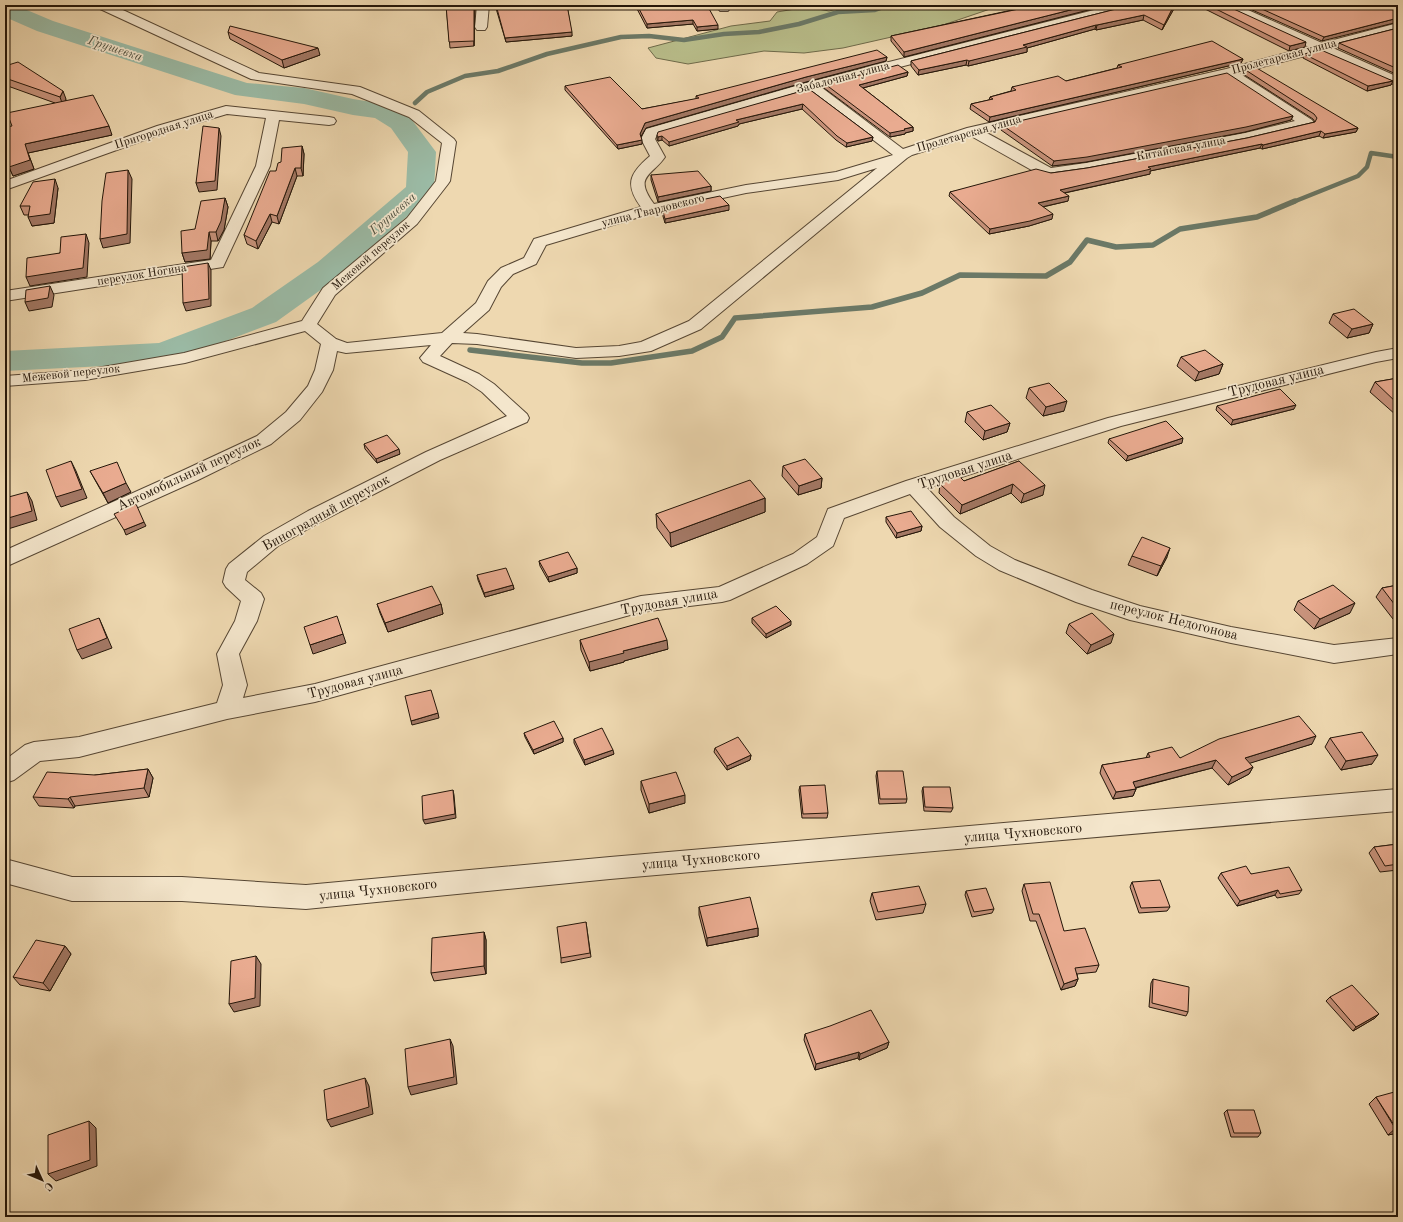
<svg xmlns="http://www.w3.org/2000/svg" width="1403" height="1222" viewBox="0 0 1403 1222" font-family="'Old Standard TT',serif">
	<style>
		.green { fill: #b9be8b; stroke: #6e6a4a }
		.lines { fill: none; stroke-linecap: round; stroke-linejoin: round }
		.stream-far1 { stroke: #6b7967; stroke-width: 4.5 }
		.stream { stroke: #6b7967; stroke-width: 5.5 }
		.river { fill: #9bbba6; fill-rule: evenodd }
		.minor-casing { stroke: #564633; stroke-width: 2 }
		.minor { fill: #f4e6cc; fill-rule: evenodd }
		.wall { fill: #c8937c; stroke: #241609 }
		.shaded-wall { fill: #a37865; stroke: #241609 }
		.building { fill: #e9ab90; stroke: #241609 }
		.labels { text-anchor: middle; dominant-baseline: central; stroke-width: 3.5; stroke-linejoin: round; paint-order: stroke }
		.far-street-label { font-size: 12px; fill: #241609; stroke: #f4e6cc }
		.far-water-label { font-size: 13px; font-style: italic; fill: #4e5040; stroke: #f4e6cc }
		.street-label { font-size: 14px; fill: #241609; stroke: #f4e6cc }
	</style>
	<rect width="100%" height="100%" fill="#eed8b0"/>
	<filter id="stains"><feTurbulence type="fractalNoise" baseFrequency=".005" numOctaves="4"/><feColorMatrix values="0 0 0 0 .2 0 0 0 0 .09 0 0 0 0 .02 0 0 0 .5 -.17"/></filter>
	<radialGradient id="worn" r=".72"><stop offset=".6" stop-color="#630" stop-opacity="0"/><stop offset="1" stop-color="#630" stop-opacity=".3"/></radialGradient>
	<!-- green -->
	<path class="green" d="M854 5H1002L940 26 843 48 804 53 764 51 688 64 656 58 648 48 731 26 770 21 777 12 807 7 829 11Z"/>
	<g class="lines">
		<!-- stream-far1 -->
		<path class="stream-far1" d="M415 103 427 92 465 76 498 71 547 54 621 37 649 36 684 40 724 34 759 32 799 24 838 12 875 10 889 5
			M1293 202 1358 176 1367 167 1371 153 1398 157"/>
		<!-- stream -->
		<path class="stream" d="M470 350 582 363H611L692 351 722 337 735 318 872 307 922 293 960 275 1046 276 1070 262 1087 240 1116 247 1153 245 1180 229 1257 217 1295 201"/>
		<!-- river -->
		<path class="river" d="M5 5H15L53 21 247 83 304 88 353 99 391 105 409 116 436 152 434 190 430 196 340 276 276 322 176 360 164 363 5 371V351L159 343 252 308 318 262 406 187 408 152 391 128 375 118 353 115 304 104 235 95 37 31 5 17Z"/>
		<!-- minor casing -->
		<g class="minor-casing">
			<path id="minor" d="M96 5H112L259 73 360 87 419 111 454 139 456 142 450 181 448 184 417 224 335 295 317 324 336 339 347 343 442 333 476 303 488 281 501 268 524 258 534 239 641 207C624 184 630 173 650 156L641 139 646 129 806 83 1114 5H1134L1132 8 821 87 903 149 967 128 1226 69 1309 47 1223 8 1221 5H1237L1322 43 1398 23V31L1333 48 1398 77V86L1320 52 1239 73 1312 120 1314 123 1312 126 1245 141 1086 171 1050 176 1035 172 971 136 912 155 907 158 701 329 651 351 619 356 576 358 477 344 452 343 440 356 479 374 494 384 527 414 529 418 527 422 440 460 322 521 278 546 247 572 245 580 261 593 264 599 257 621 239 654 247 685 243 698 315 684 641 596 719 587 793 554 817 537 828 509 906 481 1108 418 1376 352 1398 348V358L1376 362 1121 426 927 488 954 517 990 546 1015 560 1092 590 1140 606 1231 627 1334 645 1398 638V654L1334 663 1231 643 1130 620 1076 602 999 570 976 556 940 527 910 494 844 518 833 546 807 564 730 600 722 602 641 612 315 702 227 719 79 757 40 761 14 780 5 783V760L25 745 34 742 79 737 217 703 223 685 217 654 235 621 241 601 226 587 223 582 226 569 229 564 264 536 308 511 426 452 507 416 482 392 467 382 423 362 420 358 431 345 346 353 337 351 333 370 322 392 300 420 271 444 198 480 5 567 6 550 184 470 257 436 286 412 308 386 315 370 321 344 305 331 185 363 85 380 5 386V376L85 370 184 353 302 321 323 288 407 218 436 181 442 143 409 117 352 94 251 79 98 8ZM1226 76 1295 121 1245 133 1086 163 1051 168 985 132ZM809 91 893 155 836 172 746 185 654 204C633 176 652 176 665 157L655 139 657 135ZM877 168 689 321 641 342 619 346 576 348 477 334 463 333 489 310 501 287 513 274 536 264 546 245 653 213 746 193 838 180Z
				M477 5H489L487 27 485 30H477L475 27Z
				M716 5H728L730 8 728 11H720Z
				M226 106 329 117 334 118 336 121 334 124 329 125 279 120 270 166 223 267 5 301V291L211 260 256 166 266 118 227 114 167 132 5 190V181L157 126Z
				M1398 789V811L610 879 306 909 182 901H72L5 883V859L72 877H182L306 885 610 857Z"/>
		</g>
		<!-- minor -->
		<use href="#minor" class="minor"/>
	</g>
	<!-- wall -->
	<path class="wall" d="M446 5H475L474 46 450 48Z
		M495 5H567L572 36 506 42Z
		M635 5H707L718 29 697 31 693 24 647 28Z
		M1022 5H1108L904 57 891 41V36L1026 7Z
		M1132 5H1176L1162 30 1143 20 1096 30 1095 29 1027 48V52L968 66 966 65 918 75 911 66V61Z
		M1197 5H1225L1305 47 1289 51Z
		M1241 5H1398L1322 41Z
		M1398 28V75L1338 48 1339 43Z
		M228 32 320 55 284 68 230 39Z
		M1304 54 1393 81 1391 85 1367 91 1303 58Z
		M887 57 886 61 806 82 646 128 641 137 642 144 618 149 565 90V86L642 109 696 99V96Z
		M1243 59 1241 63 989 122 970 109 971 104 989 100 990 97 1011 91 1012 87 1066 81 1117 68 1118 65Z
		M5 66 66 99 65 101 112 135 28 153 34 169 13 176 9 167 12 126 55 103 5 85Z
		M1244 69 1358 128 1356 132 1323 138 1319 136 1262 149 1260 148 1150 171V174L1065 193 1068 201 1043 207 1052 219 1029 226 989 234 949 196 950 192 1051 173 1087 168 1247 138 1315 122 1313 119 1243 74Z
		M908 72 907 76 863 88 913 127V131L905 133V134L890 137 824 88 825 84Z
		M809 89 873 137 872 141 846 147 836 140 802 109 739 124 738 126 669 146 662 140 658 141 657 139V135Z
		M1293 116 1291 120 1245 132 1086 162 1052 166 1001 130 1002 125Z
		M302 146 304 154 303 176H297L279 224 272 222 258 249 247 244 244 235 276 171 281 162Z
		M651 175 711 186V191L658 202 651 180Z
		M58 188 54 223 32 226 29 215H24L20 206Z
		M225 198 228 207 224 230 218 241H211L210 259 185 262 182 253 195 229Z
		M662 208 729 210 665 223 662 213Z
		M1333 314 1373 324 1369 333 1347 338 1329 323Z
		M1181 357 1223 364 1219 374 1195 381 1177 366Z
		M1398 378V415H1396L1370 392 1375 382Z
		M1029 388 1064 411 1043 416 1026 398Z
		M1217 406 1294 409 1231 425 1216 410Z
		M967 412 1010 423 1007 432 983 440 965 422Z
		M1109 439 1182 443 1126 461 1108 443Z
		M364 444 400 454 377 463 365 449Z
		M1019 461 1043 495 1021 503 1011 493 960 514 939 493 940 484 964 481Z
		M783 466 822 478 821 488 798 495 782 476Z
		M90 471 131 492 108 503 95 480Z
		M765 498V512L671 547 657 528 656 514Z
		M886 517 922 526 921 531 896 538 886 522Z
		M1132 556 1167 557 1157 576 1128 565Z
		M539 561 577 568V573L549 582 540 566Z
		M477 575 513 585 514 589 485 597 478 580Z
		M1398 585V618L1393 619 1376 597 1382 588Z
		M1298 601 1350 613 1314 629 1294 610Z
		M377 604H441L443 614 388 632 380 613Z
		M752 618 791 625 766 638 752 623Z
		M1069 624 1111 643 1087 654 1066 633Z
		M580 640 668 649 624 661V662L590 671 581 650Z
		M524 733 563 738V742L534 754 525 737Z
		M1330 738 1372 764 1341 770 1325 747Z
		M574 739 614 754 585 765 574 743Z
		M1312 744 1249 763 1253 767 1249 774 1228 785 1212 768 1136 788V789L1133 796 1113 799 1100 773 1102 765 1146 758 1148 753 1180 758Z
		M715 748 751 755 750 760 727 770 714 752Z
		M148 769 153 778 149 797 75 806 74 808 39 806 33 797 95 775Z
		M877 771 907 799 906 803 879 804 876 776Z
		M641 781 685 803 649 813 641 790Z
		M800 786 828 813 827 818H802L799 790Z
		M923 787 953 808 951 812 924 811 922 791Z
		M1398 844V870L1380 872 1369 853 1374 847Z
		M1221 873 1251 874 1302 890 1299 894 1277 898 1275 895 1237 906 1218 878Z
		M1132 882 1170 907 1167 911 1139 913 1130 887Z
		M1024 884 1064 931 1099 965 1096 972 1077 974 1078 979 1075 986 1061 990 1036 921H1030L1022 891Z
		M966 891 994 909 992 913 972 917 965 895Z
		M872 893 926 904 923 913 876 920 870 901Z
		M699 907 758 928V936L707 946 699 915Z
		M586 922 591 957 561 963V958Z
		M484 932 486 940V974L434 981 431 973Z
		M65 946 71 954 50 991 20 985 13 977Z
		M1153 979 1188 1012 1186 1016 1149 1007 1151 983Z
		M1330 997 1379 1014 1375 1018 1353 1031 1326 1001Z
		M805 1034 889 1042 887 1048 859 1060 858 1058 815 1070 804 1040Z
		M1376 1097 1398 1133 1388 1135 1369 1104Z
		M1227 1110 1261 1133 1258 1137H1231L1224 1113Z"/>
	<!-- shaded-wall -->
	<path class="shaded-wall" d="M474 5H475L474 46Z
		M1090 5H1108L904 57V52Z
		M1174 5H1176L1162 30 1164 25Z
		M1144 15 1143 20 1096 30 1097 25Z
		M1398 18V22L1322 41 1324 37Z
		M693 20V24L647 28V24Z
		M718 25V29L697 31V27Z
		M1096 25 1095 29 1027 48V52L968 66 969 61 1023 45Z
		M572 32V36L506 42 505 38Z
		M1306 42 1305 47 1289 51 1290 46Z
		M318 48 320 55 284 68 282 60Z
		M887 57 886 61 806 82 646 128 640 138V134L645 123 806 77Z
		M1243 59 1241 63 989 122 990 117Z
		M967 60 966 65 918 75 919 70Z
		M908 72 907 76 859 89V85Z
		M1393 81 1391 85 1367 91 1368 86Z
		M63 91 66 99 63 106 60 97Z
		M803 104 802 109 739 124 738 126 669 146V142L736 120Z
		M1293 116 1291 120 1245 132 1086 162 1052 166 1054 161Z
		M109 126 112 135 28 153 34 169 13 176 9 167 25 144Z
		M913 127V131L905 133V134L890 137V133L904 129Z
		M219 128 221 136 217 190 199 192 196 183Z
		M1358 128 1356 132 1323 138 1325 134Z
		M1321 131 1319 136 1262 149 1263 145Z
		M662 136V140L658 141V137Z
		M873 137 872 141 846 147 847 143Z
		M642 140V144L618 149 617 145Z
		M1262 144 1260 148 1150 171V174L1059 194 1060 190 1148 167Z
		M302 146 304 154 303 176 301 168Z
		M295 168 297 176 279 224 277 216Z
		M128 170 132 179 130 243 103 248 100 239Z
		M55 179 58 188 54 223 32 226 28 217Z
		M711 186V191L658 202V197Z
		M1069 196 1068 201 1037 208 1038 203Z
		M225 198 228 207 224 230 218 241 216 232Z
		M729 205V210L665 223V219Z
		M270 214 272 222 258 249 256 241Z
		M1053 214 1052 219 1029 226 989 234 990 229Z
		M209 232 211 241 210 259 185 262 182 253Z
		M86 234 89 243 87 277 30 286 26 277Z
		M208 263 211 270V306L186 311 183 303Z
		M50 286 54 295 52 307 29 311 25 302Z
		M1373 324 1369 333 1347 338 1352 329Z
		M1223 364 1219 374 1195 381 1199 372Z
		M1067 401 1064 411 1043 416 1046 407Z
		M1296 405 1294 409 1231 425 1233 420Z
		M1010 423 1007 432 983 440 985 431Z
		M1183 438 1182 443 1126 461 1128 456Z
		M399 449 400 454 377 463 376 459Z
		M71 461 76 471 87 498 61 507 56 497Z
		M822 478 821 488 798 495 799 486Z
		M126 483 131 492 108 503 103 493Z
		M1013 484 1011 493 960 514 962 505Z
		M1045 485 1043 495 1021 503 1024 494Z
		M27 492 32 501 37 520 8 529 5 524V519Z
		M765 498V512L671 547 670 533Z
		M144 522 146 526 126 535 124 530Z
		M922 526 921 531 896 538 897 533Z
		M1170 548 1167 557 1157 576 1161 566Z
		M577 568V573L549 582 548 577Z
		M513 585 514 589 485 597 484 593Z
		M1355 603 1350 613 1314 629 1320 619Z
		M441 604 443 614 388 632 385 623Z
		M99 618 103 627 112 648 82 659 77 650Z
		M791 621V625L766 638V634Z
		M343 634 346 643 313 654 310 645Z
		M1114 634 1111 643 1087 654 1091 645Z
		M667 640 668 649 624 661V662L590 671 589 662 623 651Z
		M438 713 439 718 412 725 411 721Z
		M1316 736 1312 744 1241 766 1245 758Z
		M563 738V742L534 754 533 750Z
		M613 750 614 754 585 765 584 760Z
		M751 755 750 760 727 770V766Z
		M1378 755 1372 764 1341 770 1346 761Z
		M1216 760 1212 768 1130 789 1133 782Z
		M1253 767 1249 774 1228 785 1232 777Z
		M148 769 153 778 149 797 144 788Z
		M1136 789 1133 796 1113 799 1116 792Z
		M453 790 454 795 456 818 425 824 423 820Z
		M685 795V803L649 813V804Z
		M70 797 75 806 74 808 68 799Z
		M1278 890 1275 895 1237 906 1240 901Z
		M758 928V936L707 946V938Z
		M484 932 486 940V974L484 966Z
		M65 946 71 954 50 991 43 983Z
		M256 956 261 964 260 1006 234 1012 229 1004Z
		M1078 979 1075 986 1061 990 1064 984Z
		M1379 1014 1375 1018 1353 1031 1356 1027Z
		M450 1039 453 1046 457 1084 411 1095 408 1087Z
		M889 1042 887 1048 859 1060 860 1054Z
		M859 1052 858 1058 815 1070 816 1064Z
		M365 1078 369 1086 373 1114 331 1127 327 1120Z
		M89 1121 96 1128 97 1166 56 1181 48 1174Z
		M5 1122 9 1126 6 1154H5Z
		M1396 1128H1398V1133L1388 1135Z"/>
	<!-- building -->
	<path class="building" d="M446 5H474V41L449 42Z
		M496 5H567L572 32 505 38Z
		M637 5H707L718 25 697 27 693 20 647 24Z
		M1032 5H1090L904 52 891 36 1033 6Z
		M1132 5H1174L1164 25 1144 15 1097 25H1096L1023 45 1027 47 969 61 967 60 919 70 911 61Z
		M1208 5H1225L1306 42 1290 46Z
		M1253 5H1398V18L1324 37Z
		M230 26 318 48 282 60 228 32Z
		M1398 28V69L1339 43Z
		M1212 41 1243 59 990 117 971 104 993 99 990 97 1016 90 1012 87 1058 76 1066 81 1122 67 1118 65Z
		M877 50 887 57 806 77 645 123 640 134 642 140 617 145 565 86 610 77 642 109 699 98 696 96Z
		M1321 50 1393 81 1368 86 1304 54Z
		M18 62 63 91 60 97 5 78V66Z
		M898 65 908 72 859 85 913 127 904 129 905 130 890 133 825 84Z
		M1255 67 1358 128 1325 134 1321 131 1263 145 1262 144 1148 167 1151 169 1060 190 1069 196 1038 203 1053 214 1030 221 990 229 950 192 1036 169 1051 173 1087 168 1247 138 1315 122 1317 118 1314 114 1244 69Z
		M1227 73 1293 116 1246 127 1087 157 1054 161 1002 125Z
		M809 89 873 137 847 143 837 136 803 104 736 120 739 122 669 142 662 136 658 137 657 135 658 132Z
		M93 95 109 126 25 144 30 160 9 167 5 154V127L12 126 7 113Z
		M203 126 219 128 215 181 196 183Z
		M302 146 301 168H295L277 216 270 214 256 241 244 235 270 171H276L278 163 281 162 282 148Z
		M128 170 127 234 100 239 102 201 106 173Z
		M698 171 711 186 658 197 651 175Z
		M55 179 50 214 28 217 30 206H20L33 182Z
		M720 196 729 205 665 219 662 208Z
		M225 198 221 221 216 232H209L207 250 182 253 181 231 195 229 201 201Z
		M86 234 83 268 26 277 27 258 60 253 61 237Z
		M208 263 209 299 183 303 182 267Z
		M50 286 48 298 25 302 26 290Z
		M1354 309 1373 324 1352 329 1333 314Z
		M1205 350 1223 364 1199 372 1181 357Z
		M1398 378V404L1375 382Z
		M1049 383 1067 401 1046 407 1029 388Z
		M1280 389 1296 405 1233 420 1217 406Z
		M991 405 1010 423 985 431 967 412Z
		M1166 421 1183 438 1128 456 1109 439Z
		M387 435 399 449 376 459 364 444Z
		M805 459 822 478 799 486 783 466Z
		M71 461 82 489 56 497 46 470Z
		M1019 461 1045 485 1024 494 1013 484 962 505 940 484 959 476 964 481Z
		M117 462 126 483 103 493 90 471Z
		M750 480 765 498 670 533 656 514Z
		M27 492 32 511 5 519V498Z
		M136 504 144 522 124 530 114 514Z
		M911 511 922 526 897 533 886 517Z
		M1142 537 1170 548 1161 566 1132 556Z
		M568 552 577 568 548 577 539 561Z
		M506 568 513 585 484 593 477 575Z
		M1333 585 1355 603 1320 619 1298 601Z
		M1398 585V609L1382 588Z
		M432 586 441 604 385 623 377 604Z
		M776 606 791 621 766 634 752 618Z
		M1092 613 1114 634 1091 645 1069 624Z
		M337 616 343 634 310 645 304 627Z
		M99 618 107 638 77 650 69 629Z
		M658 618 667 640 623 651 624 653 589 662 580 640Z
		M431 690 438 713 411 721 405 696Z
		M1299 716 1316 736 1245 758 1253 767 1232 777 1216 760 1133 782 1136 789 1116 792 1102 765 1150 757 1148 753 1172 747 1180 758 1219 739Z
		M554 721 563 738 533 750 524 733Z
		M602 728 613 750 584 760 574 739Z
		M1362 732 1378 755 1346 761 1330 738Z
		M738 737 751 755 727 766 715 748Z
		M148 769 144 788 70 797 68 799 33 797 47 772 95 775Z
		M877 771H903L907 799H880Z
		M676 772 685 795 649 804 641 781Z
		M825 785 828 813 803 814 800 786Z
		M923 787H950L953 808 925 807Z
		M453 790 455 814 423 820 422 796Z
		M1398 844V864L1385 866 1374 847Z
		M1246 866 1251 874 1289 867 1302 890 1280 894 1278 890 1240 901 1221 873Z
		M1160 880 1170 907 1141 908 1132 882Z
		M1050 882 1064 931 1085 928 1099 965 1075 968 1078 979 1064 984 1039 914H1033L1024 884Z
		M919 886 926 904 878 912 872 893Z
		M986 888 994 909 974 912 966 891Z
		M750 897 758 928 707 938 699 907Z
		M586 922 590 953 561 958 557 927Z
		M484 932V966L431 973 432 938Z
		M36 940 65 946 43 983 13 977Z
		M256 956 255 998 229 1004 231 961Z
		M1153 979 1189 987 1188 1012 1152 1003Z
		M1352 985 1379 1014 1356 1027 1330 997Z
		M871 1010 889 1042 860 1054 859 1052 816 1064 805 1034 830 1026Z
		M450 1039 454 1077 408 1087 405 1049Z
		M365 1078 369 1107 327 1120 324 1090Z
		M1398 1091V1128H1396L1376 1097Z
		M1227 1110H1254L1261 1133H1234Z
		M89 1121 90 1160 48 1174V1135Z"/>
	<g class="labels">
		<!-- far-street labels -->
		<g class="far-street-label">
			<text transform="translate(1284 57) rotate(-15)">Пролетарская улица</text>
			<text transform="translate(843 78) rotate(-15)">Забалочная улица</text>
			<text transform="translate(164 130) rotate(-18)">Пригородная улица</text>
			<text transform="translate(969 134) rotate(-16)">Пролетарская улица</text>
			<text transform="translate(1181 149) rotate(-11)">Китайская улица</text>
			<text transform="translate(653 211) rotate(-14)">улица Твардовского</text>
			<text transform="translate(371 256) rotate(-41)">Межевой переулок</text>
			<text transform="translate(142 275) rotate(-9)">переулок Ногина</text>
			<text transform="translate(71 374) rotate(-6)">Межевой переулок</text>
		</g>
		<!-- far-water labels -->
		<g class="far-water-label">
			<text transform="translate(115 49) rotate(18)">Грушевка</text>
			<text transform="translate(393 214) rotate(-41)">Грушевка</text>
		</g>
		<!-- street labels -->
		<g class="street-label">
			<text transform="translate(1276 381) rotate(-14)">Трудовая улица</text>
			<text transform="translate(965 470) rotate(-18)">Трудовая улица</text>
			<text transform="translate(189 474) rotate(-25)">Автомобильный переулок</text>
			<text transform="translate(326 513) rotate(-29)">Виноградный переулок</text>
			<text transform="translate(669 602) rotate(-10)">Трудовая улица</text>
			<text transform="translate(1174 620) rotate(14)">переулок Недогонова</text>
			<text transform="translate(355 682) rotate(-15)">Трудовая улица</text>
			<text transform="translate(1023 833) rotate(-5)">улица Чухновского</text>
			<text transform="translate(701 860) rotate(-5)">улица Чухновского</text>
			<text transform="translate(378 890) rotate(-6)">улица Чухновского</text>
		</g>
	</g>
	<!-- margin -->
	<rect width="1403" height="1222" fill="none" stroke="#eed8b0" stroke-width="20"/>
	<rect x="6" y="6" width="1391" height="1210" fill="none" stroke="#241609" stroke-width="2"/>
	<rect x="10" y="10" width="1383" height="1202" fill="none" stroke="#241609"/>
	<!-- north arrow -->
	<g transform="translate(42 1180) rotate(134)" stroke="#f4e6cc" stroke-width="3" paint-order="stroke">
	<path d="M0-3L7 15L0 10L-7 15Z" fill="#241609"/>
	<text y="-6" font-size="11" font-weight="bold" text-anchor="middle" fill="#241609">С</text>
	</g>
	<rect width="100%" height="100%" filter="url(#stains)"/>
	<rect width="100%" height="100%" fill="url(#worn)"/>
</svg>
